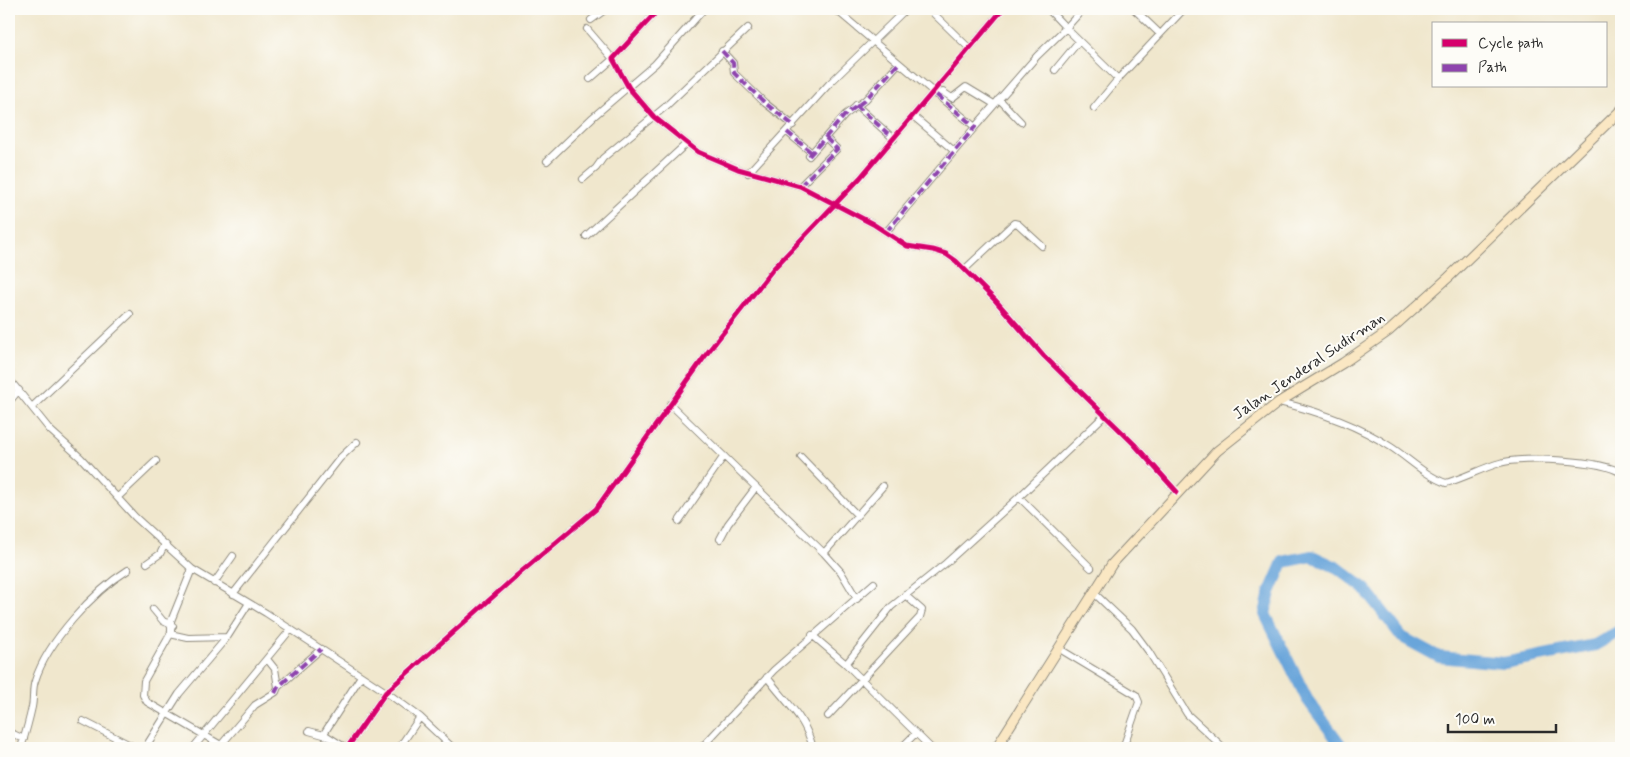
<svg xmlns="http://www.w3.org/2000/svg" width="1630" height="757" viewBox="0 0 1630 757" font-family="Mynerve,sans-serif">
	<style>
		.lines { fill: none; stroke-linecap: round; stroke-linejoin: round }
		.river { stroke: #69a5da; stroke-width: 12 }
		.street-casing { stroke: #8e897c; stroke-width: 8 }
		.secondary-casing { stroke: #8e897c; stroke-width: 11 }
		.street { stroke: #fff; stroke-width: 6 }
		.secondary { stroke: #fae7c3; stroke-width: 9 }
		.quiet { stroke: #8e44ad; stroke-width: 4; stroke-dasharray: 8 4; stroke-linecap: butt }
		.cycleway-casing { stroke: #fdfcf7; stroke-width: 8 }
		.cycleway { stroke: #d6006c; stroke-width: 5 }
		.labels { text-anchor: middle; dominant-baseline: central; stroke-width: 4; stroke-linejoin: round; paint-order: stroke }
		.street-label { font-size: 16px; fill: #2b2b2b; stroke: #fdfcf7 }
	</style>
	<rect width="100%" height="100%" fill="#fdfcf7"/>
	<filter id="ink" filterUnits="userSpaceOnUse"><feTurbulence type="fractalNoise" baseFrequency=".02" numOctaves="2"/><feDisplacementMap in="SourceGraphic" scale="10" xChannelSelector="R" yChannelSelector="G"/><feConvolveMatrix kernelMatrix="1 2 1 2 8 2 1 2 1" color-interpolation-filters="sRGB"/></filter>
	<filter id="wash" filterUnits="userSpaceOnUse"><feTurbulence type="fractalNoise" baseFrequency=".0096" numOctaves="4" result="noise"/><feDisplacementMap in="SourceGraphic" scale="20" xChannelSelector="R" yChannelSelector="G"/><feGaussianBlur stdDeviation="1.12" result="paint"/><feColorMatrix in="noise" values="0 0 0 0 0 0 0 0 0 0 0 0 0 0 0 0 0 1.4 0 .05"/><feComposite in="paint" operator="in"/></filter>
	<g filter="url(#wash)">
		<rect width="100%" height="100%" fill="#f0e7cd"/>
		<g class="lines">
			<!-- river -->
			<path class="river" d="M1343 748 1307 699 1265 614 1270 592 1283 562 1312 556 1338 568 1365 589 1402 637 1439 657 1504 663 1595 645 1621 630"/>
		</g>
	</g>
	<g filter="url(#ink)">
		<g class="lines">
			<!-- street casing -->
			<g class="street-casing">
				<path id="street" d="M659 9 613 59 629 88 654 117 698 152 738 169 800 186 873 224 907 246 933 250 946 254 956 261 995 300 1044 356 1134 444 1177 492
					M835 9 975 127 886 232
					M1083 9 1066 28 1118 79 1184 9
					M1134 9 1159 33
					M842 14 849 9
					M934 14 969 48
					M591 20 606 9
					M587 29 613 59 590 79
					M722 51 733 63 734 73 765 103 793 125
					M1055 70 1079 41
					M936 95 943 92 952 98 966 87 994 104
					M999 99 1021 122
					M856 105 894 139
					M1094 108 1118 79
					M913 116 953 150
					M975 127 1037 56 1066 28 1048 9
					M787 132 812 153
					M809 156 845 115 865 100 899 63
					M547 161 593 117 655 64 704 9
					M748 173 829 84 906 9
					M583 179 596 168 603 158 665 107 748 28
					M800 186 837 149 826 138
					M586 236 686 144
					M965 269 1014 223 1018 224 1042 246
					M9 379 50 430 81 458 135 517 192 569 266 613 386 692 420 717 453 748
					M9 402 19 390
					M1279 402C1318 411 1357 425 1391 447 1408 458 1426 476 1446 483 1464 478 1482 468 1500 463 1522 456 1603 460 1621 473
					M670 404 824 553 841 572 857 599
					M32 407 130 314
					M801 457 857 515
					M118 497 156 461
					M679 521 724 456
					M720 539 728 524 756 487
					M824 553 883 486
					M147 563 160 554 165 544
					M1091 568 1019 497 1105 415
					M192 569 171 621V633L144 681 143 695 147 702 226 748
					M214 583 233 556
					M1093 592 1132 629 1149 652 1187 714 1224 748
					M233 594 340 458 357 442
					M153 609 163 621 173 626
					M170 634 188 638 227 637
					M812 635 846 664 931 748
					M1058 648 1136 695 1139 702 1123 748
					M267 659 275 669 278 687
					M846 664 891 607 946 563 1019 497
					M767 677C787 704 804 715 813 748
					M828 716 920 617 922 610 905 595
					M83 721 136 748
					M309 731 327 736 346 748
					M9 732 24 739
					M323 735 361 676
					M221 745 255 705 276 692 278 687 321 649
					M21 748C25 735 29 721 32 707 34 698 32 689 35 681 47 642 94 591 128 570
					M145 748 179 694 228 636 249 603
					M193 748 291 629
					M347 748 386 692 514 578 596 509 708 352 773 269 860 178 1003 9
					M399 748 420 717
					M701 748 774 670 874 583
					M901 748 916 733"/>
			</g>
			<!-- secondary casing -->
			<g class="secondary-casing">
				<path id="secondary" d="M996 748 1112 564 1217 451 1279 402 1343 363 1389 331 1449 277 1621 110"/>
			</g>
			<!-- street -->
			<use href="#street" class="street"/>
			<!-- secondary -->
			<use href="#secondary" class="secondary"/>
			<!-- quiet -->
			<path class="quiet" d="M722 51 733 63 734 73 765 103 793 125
				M856 105 894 139
				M787 132 812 153
				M809 156 845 115 865 100 899 63
				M800 186 837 149 826 138
				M886 232 975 127 933 92
				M275 693 278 687 321 649"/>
			<!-- cycleway casing -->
			<g class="cycleway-casing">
				<path id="cycleway" d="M659 9 613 59 629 88 654 117 698 152 738 169 800 186 873 224 907 246 933 250 946 254 956 261 995 300 1044 356 1134 444 1177 492
					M347 748 386 692 514 578 596 509 708 352 773 269 860 178 1003 9"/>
			</g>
			<!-- cycleway -->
			<use href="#cycleway" class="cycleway"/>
		</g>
	</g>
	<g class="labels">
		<!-- street labels -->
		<g class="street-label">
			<text transform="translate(1309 366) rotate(-34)">Jalan Jenderal Sudirman</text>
		</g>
	</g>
	<!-- margin -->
	<rect width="1630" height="757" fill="none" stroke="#fdfcf7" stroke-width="30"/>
	<!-- legend -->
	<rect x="1432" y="22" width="175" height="65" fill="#fdfcf7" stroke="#a9a8a5"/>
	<rect x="1442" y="39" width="25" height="8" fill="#d6006c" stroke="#a9a8a5"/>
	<text x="1478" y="48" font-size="15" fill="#2b2b2b">Cycle path</text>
	<rect x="1442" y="64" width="25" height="8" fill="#8e44ad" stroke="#a9a8a5"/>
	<text x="1478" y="72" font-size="15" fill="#2b2b2b">Path</text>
	<!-- scale -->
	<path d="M1448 724v8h108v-8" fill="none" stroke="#2b2b2b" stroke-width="2.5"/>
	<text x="1455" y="724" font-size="15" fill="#2b2b2b" stroke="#fdfcf7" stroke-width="4" paint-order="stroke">100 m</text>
</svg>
